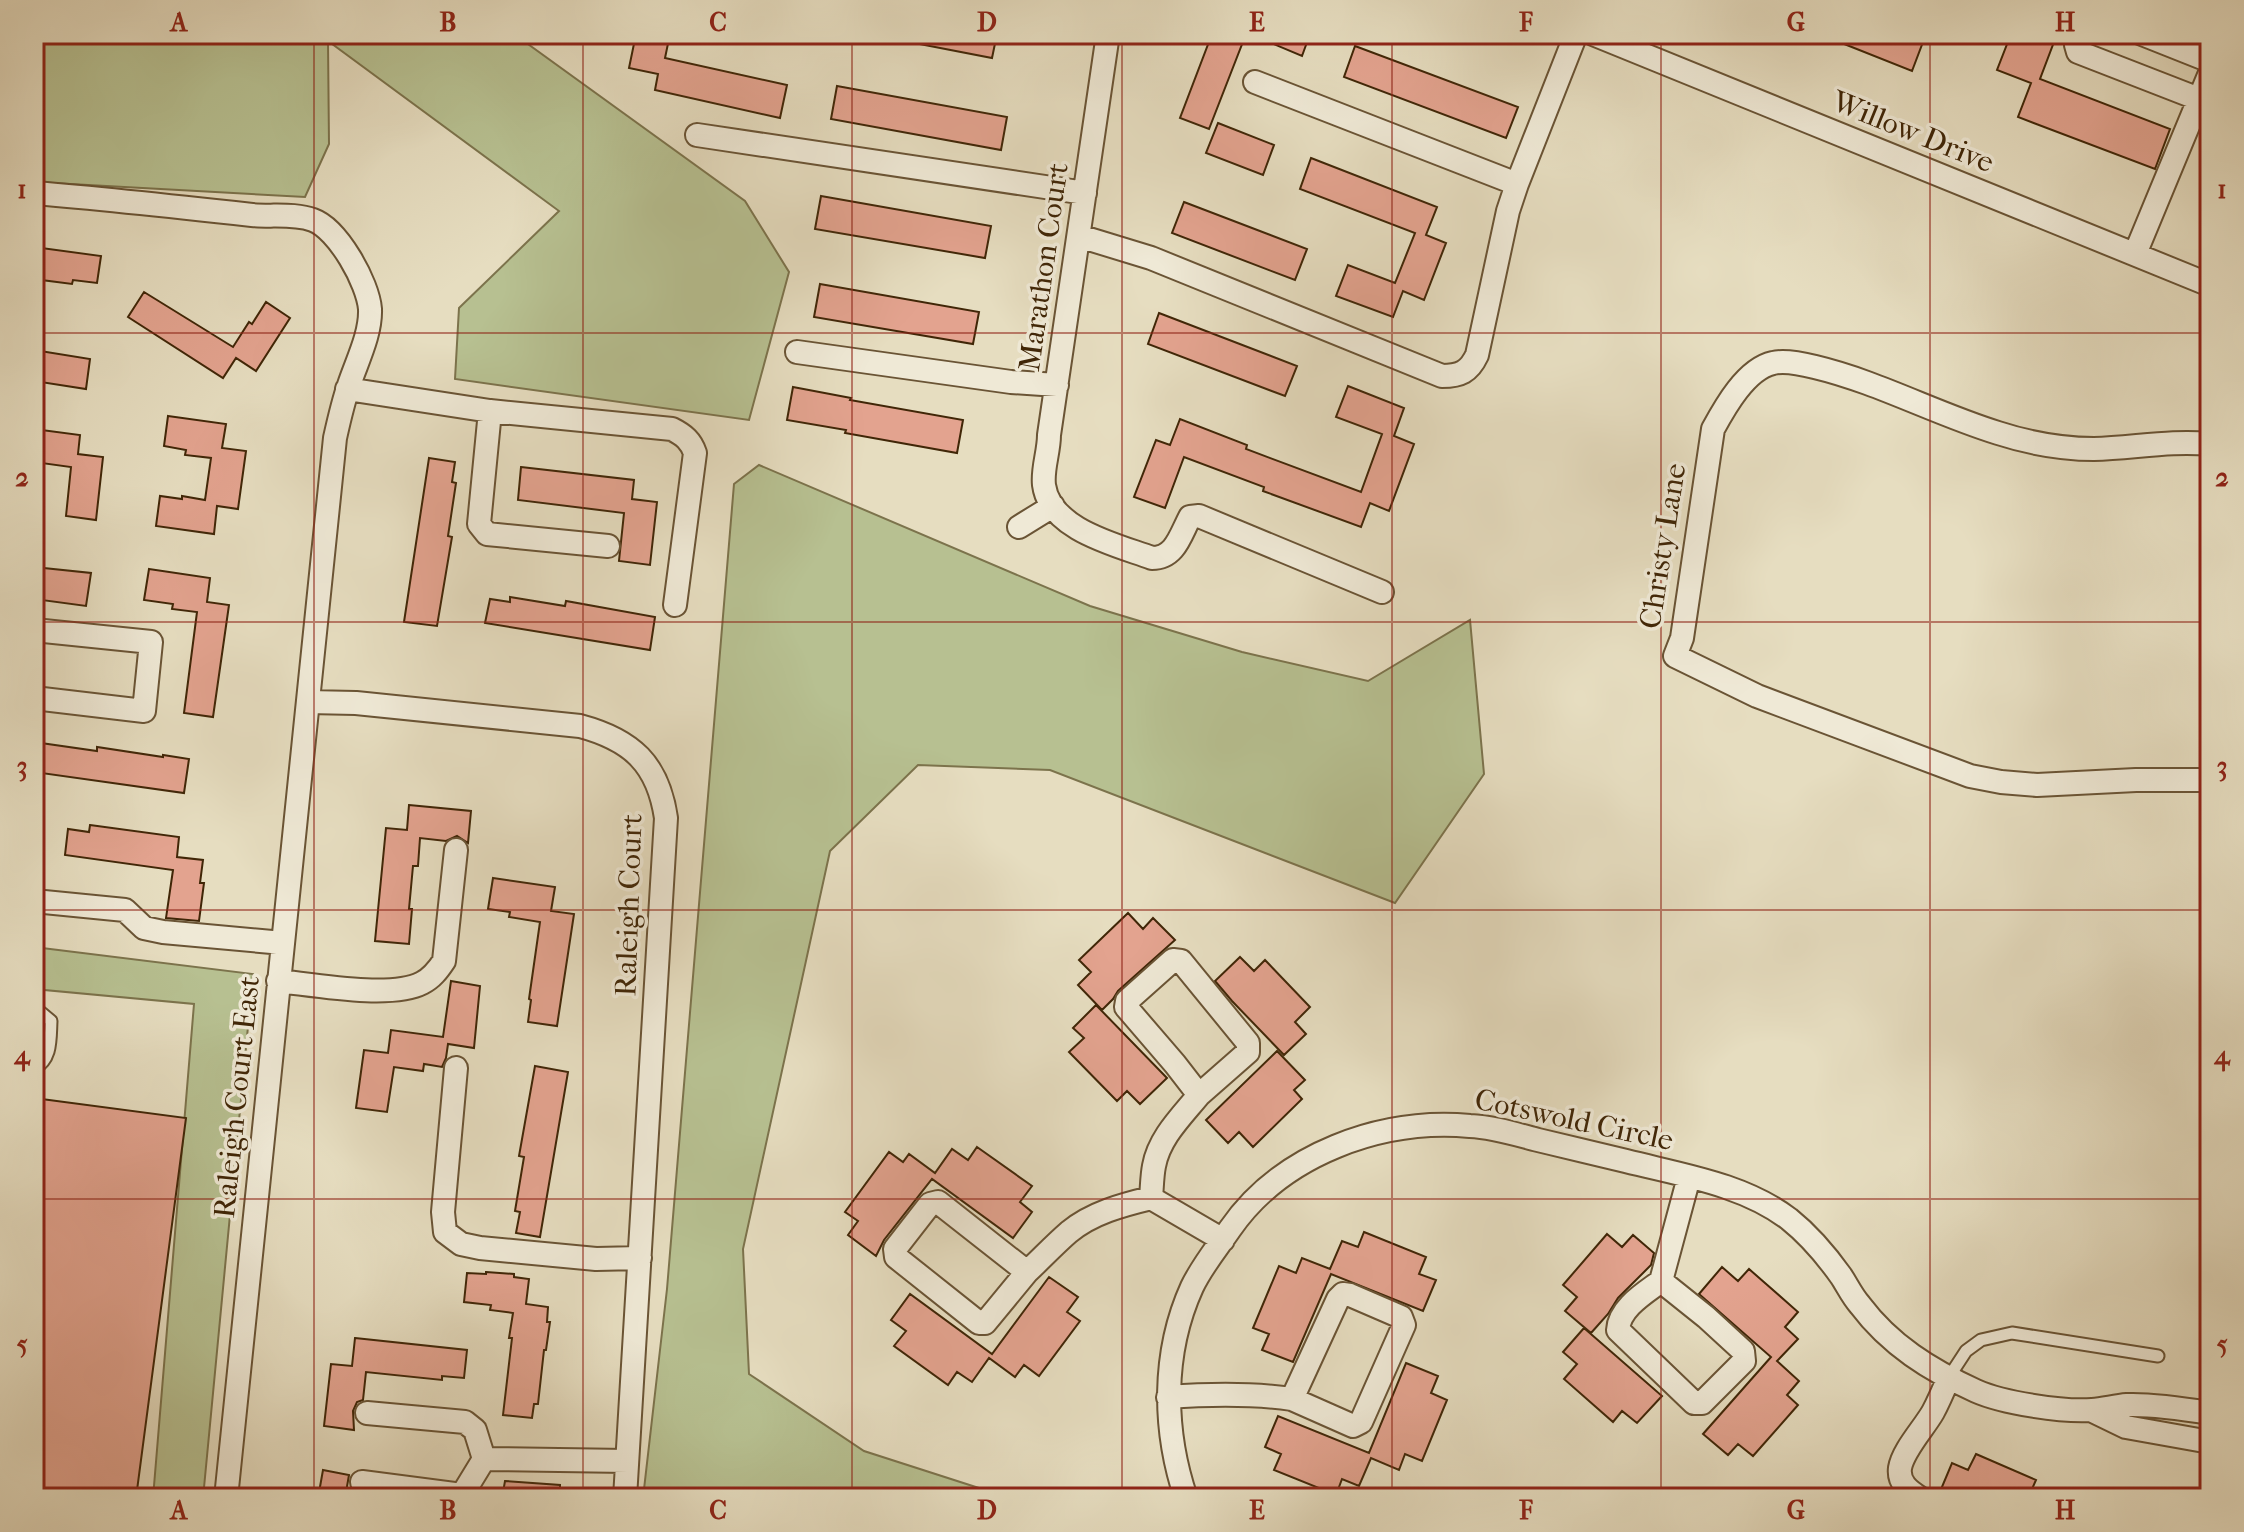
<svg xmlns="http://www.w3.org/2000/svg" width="2244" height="1532" viewBox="0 0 2244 1532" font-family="'IM FELL French Canon',serif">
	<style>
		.green { fill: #b7c091; stroke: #7c734c; stroke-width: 2 }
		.building { fill: #e3a38f; stroke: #402607; stroke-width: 2 }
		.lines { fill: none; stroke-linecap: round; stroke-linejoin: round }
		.service-casing { stroke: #6a5435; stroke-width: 15 }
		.minor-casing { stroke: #6a5435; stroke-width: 26 }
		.service { stroke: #efe9d6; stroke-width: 11 }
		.minor { stroke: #efe9d6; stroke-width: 22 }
		.grid { fill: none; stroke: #8f2418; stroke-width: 2; stroke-opacity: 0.55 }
		.labels { text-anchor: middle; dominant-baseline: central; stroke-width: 7; stroke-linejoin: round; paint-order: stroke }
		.street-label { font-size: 30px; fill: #402607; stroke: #efe9d6 }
		.neatline { fill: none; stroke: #8f2418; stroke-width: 3 }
		.grid-label { font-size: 26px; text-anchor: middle; font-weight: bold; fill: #8f2418 }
	</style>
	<rect width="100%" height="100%" fill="#e6ddc0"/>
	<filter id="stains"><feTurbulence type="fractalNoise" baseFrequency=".0025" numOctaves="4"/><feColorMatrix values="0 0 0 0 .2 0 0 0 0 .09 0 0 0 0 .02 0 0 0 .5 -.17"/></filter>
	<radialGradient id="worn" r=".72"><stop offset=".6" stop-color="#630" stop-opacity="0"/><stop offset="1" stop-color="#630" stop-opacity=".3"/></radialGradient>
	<!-- green -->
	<path class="green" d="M34 34H514L745 201 789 272 749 420 455 379 459 308 559 211 328 41 329 144 305 197 34 182Z
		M759 465 1090 606 1242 652 1368 681 1470 620 1484 774 1395 903 1050 770 918 765 830 851 743 1249 749 1374 864 1451 1010 1498H643L667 1289 734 484Z
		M34 947 253 974 203 1498H153L194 1004 34 989Z"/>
	<!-- building -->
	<path class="building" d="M636 34H670L665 58 787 85 780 118 655 90 658 74 629 68Z
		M910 34H997L992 58 909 42Z
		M1212 34H1246L1209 129 1180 118Z
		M1250 34H1310L1302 56Z
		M1819 34H1926L1912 71Z
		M2011 34H2057L2040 79 2170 129 2155 169 2018 117 2031 83 1997 70Z
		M1355 46 1518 107 1506 138 1344 77Z
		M837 86 1007 117 1001 150 831 119Z
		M1218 123 1274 145 1263 175 1206 153Z
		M1311 158 1437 207 1426 235 1446 243 1424 300 1403 291 1393 317 1336 296 1348 265 1395 283 1415 233 1300 189Z
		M821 196 991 226 985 258 815 229Z
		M1184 202 1307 249 1295 280 1172 233Z
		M34 247 101 256 97 283 73 280 72 284 34 279Z
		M820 284 979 312 973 344 814 317Z
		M144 292 233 347 249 322 252 324 266 302 290 318 256 371 236 358 223 378 128 317Z
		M1159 313 1297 366 1285 396 1148 344Z
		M34 350 90 359 86 389 34 381Z
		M1348 386 1404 408 1394 436 1414 444 1389 511 1370 503 1361 527 1263 491 1264 487 1184 457 1165 508 1134 497 1156 440 1170 445 1180 419 1247 445 1246 449 1361 492 1382 434 1336 417Z
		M793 387 851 398 850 400 963 420 957 453 845 433 846 430 787 420Z
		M168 416 226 424 222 448 246 451 238 509 217 506 214 534 156 526 160 496 182 499V496L205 500 211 458 185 455 186 450 164 446Z
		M34 429 80 435 78 454 103 457 96 520 66 516 71 467 34 462Z
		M429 458 455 462 452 482 456 483 448 536 452 537 437 626 404 622Z
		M521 467 634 480 632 499 657 502 650 565 619 561 624 513 518 500Z
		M34 567 91 573 86 606 34 599Z
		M149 569 210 578 207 602 229 605 213 717 184 713 197 612 172 609 173 604 144 600Z
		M510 597 565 606 566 601 655 617 650 650 485 623 490 599 510 602Z
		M34 742 97 751V747L163 757V755L189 759 184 793 34 772Z
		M409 805 471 811 468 843 457 836 446 841 420 838 418 866H413L409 909H412L409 944 375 941 386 828 407 830Z
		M90 825 179 837 177 857 203 860 200 883H204L199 921 166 918 173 870 65 855 68 829 89 832Z
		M493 878 555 887 551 911 574 914 557 1026 528 1022 531 1000 529 999 540 922 509 917 510 912 488 909Z
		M1128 913 1143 929 1153 918 1175 940 1118 991 1113 999 1102 1010 1078 985 1091 972 1079 960Z
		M1240 957 1254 971 1265 960 1310 1007 1295 1022 1306 1034 1284 1055 1232 1001 1215 981Z
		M451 981 480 986 474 1048 448 1044 446 1058 442 1067 424 1064 423 1071 394 1067 387 1112 356 1108 364 1050 388 1053 391 1030 443 1037Z
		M1096 1005 1167 1078 1140 1104 1127 1091 1117 1101 1069 1052 1084 1038 1073 1028Z
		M1277 1051 1305 1080 1294 1090 1302 1099 1253 1147 1239 1132 1228 1143 1206 1120Z
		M535 1066 568 1072 540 1237 516 1233 520 1212 515 1211 524 1157 519 1156Z
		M34 1098 186 1118 136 1498H34Z
		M977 1147 1032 1186 1020 1202 1032 1212 1013 1238 932 1179 884 1240 876 1256 848 1235 858 1221 845 1212 889 1152 903 1162 909 1154 935 1173 952 1149 968 1160Z
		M1364 1232 1426 1257 1419 1274 1436 1280 1423 1311 1331 1274 1293 1362 1262 1350 1269 1334 1253 1328 1279 1266 1296 1273 1302 1258 1330 1269 1342 1241 1358 1247Z
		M1607 1234 1622 1247 1633 1235 1654 1253 1651 1265 1618 1298 1608 1314 1591 1333 1565 1311 1577 1297 1563 1285Z
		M1722 1267 1738 1281 1749 1269 1798 1312 1785 1327 1798 1339 1777 1361 1799 1381 1787 1395 1798 1405 1753 1456 1738 1444 1728 1455 1703 1434 1771 1357 1699 1294Z
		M486 1272 514 1274V1277L529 1279 526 1304 548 1307 547 1322H550L546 1350H544L538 1404H534L532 1418 503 1415 512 1338H509L513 1313 490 1310 491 1305 464 1302 467 1273 486 1274Z
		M1049 1277 1078 1297 1067 1312 1080 1321 1039 1376 1024 1365 1015 1377 989 1358 972 1382 957 1372 948 1385 894 1346 906 1331 891 1320 910 1294 992 1354Z
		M1584 1328 1662 1396 1637 1423 1622 1411 1613 1422 1564 1379 1577 1364 1563 1352Z
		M355 1338 467 1350 464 1378 442 1376V1380L366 1372 363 1400 357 1402 353 1411 354 1430 324 1426 331 1364 352 1366Z
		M1406 1363 1438 1376 1431 1393 1447 1400 1422 1461 1405 1454 1399 1470 1371 1458 1359 1486 1342 1479 1336 1495 1274 1470 1281 1454 1265 1447 1278 1416 1369 1453Z
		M1976 1454 2036 1480 2028 1498H1948L1939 1494 1952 1463 1968 1470Z
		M323 1470 349 1475 345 1498H318Z
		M505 1481 560 1485V1498H502Z"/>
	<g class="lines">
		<!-- service casing -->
		<g class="service-casing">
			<path id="service" d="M34 1011H39L51 1021C50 1040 52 1059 34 1069
				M1949 1377 1966 1351 1981 1340 2012 1333 2158 1356"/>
		</g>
		<!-- minor casing -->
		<g class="minor-casing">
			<path id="minor" d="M1108 34 1049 435C1049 452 1042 469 1044 485 1050 530 1117 545 1152 558 1175 558 1180 536 1190 517L1199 516 1382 592
				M1593 34 2210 285
				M2080 34 2076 45 2078 52 2199 99
				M2142 34 2210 61
				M1255 82 1517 184
				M697 135 1085 193
				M34 193C107 199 180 207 252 215 272 217 294 213 313 220 338 229 368 283 370 309 371 334 357 361 349 385 343 402 339 420 335 438L226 1498
				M1079 236 1151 258 1442 376C1460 376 1469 372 1477 355L1508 211 1517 184 1576 34
				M2135 254 2210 73
				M797 352 1011 382 1057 385
				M347 389 490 411 672 429C684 435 691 441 695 453L675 605
				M490 411 479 524 487 534 608 546
				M2210 444C2171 440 2133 448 2094 449 2062 449 2029 443 1998 433 1936 414 1878 382 1815 367 1803 364 1785 360 1773 363 1746 369 1725 407 1713 429L1682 638 1675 656 1757 696 1970 776 2001 782 2037 785 2136 780H2210
				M1019 527 1053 506
				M34 630 151 642 144 711 34 698
				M308 702 356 703 580 726C632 740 658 764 666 818L625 1498
				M34 901 125 910 144 928 163 932 283 943
				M1173 960 1181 961 1248 1043V1052L1199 1095 1175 1064 1126 1007 1127 1001Z
				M278 981C315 985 391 999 422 983 432 978 438 970 444 961L456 850
				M456 1068 443 1212 445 1232 461 1244 480 1248 596 1259 640 1258
				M1151 1198C1152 1187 1152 1176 1154 1166 1159 1138 1181 1117 1199 1095
				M938 1202 1027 1272 985 1323H979L896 1257 895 1249 930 1204Z
				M1027 1272C1041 1259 1054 1245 1069 1232 1092 1213 1122 1205 1151 1198L1223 1240
				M1661 1281 1706 1317 1743 1351 1744 1361 1702 1403H1694L1618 1330C1619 1308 1645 1293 1661 1281Z
				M1661 1281 1689 1177
				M1343 1294 1350 1295 1401 1317 1404 1325 1361 1422 1353 1426 1292 1399 1338 1299Z
				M1168 1397C1210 1394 1250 1393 1292 1399
				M2093 1411 2126 1427 2210 1442
				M367 1413 465 1422 475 1430 484 1459
				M362 1482 462 1495 484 1459 627 1461
				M1186 1498C1163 1430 1162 1353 1192 1287 1202 1266 1217 1248 1230 1229 1282 1154 1381 1118 1470 1126 1493 1127 1515 1134 1538 1140 1567 1147 1597 1154 1626 1161 1681 1175 1743 1184 1789 1219 1809 1235 1826 1255 1841 1276 1847 1285 1852 1296 1860 1305 1890 1345 1930 1370 1976 1391 2003 1403 2062 1412 2092 1410 2104 1409 2115 1406 2127 1405 2152 1404 2185 1409 2210 1413
				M1920 1498C1909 1491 1898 1483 1900 1468 1903 1450 1924 1428 1933 1412 1939 1401 1944 1389 1949 1377"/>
		</g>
		<!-- service -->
		<use href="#service" class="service"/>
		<!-- minor -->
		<use href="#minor" class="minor"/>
	</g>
	<!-- grid -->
	<path class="grid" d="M314 34V1498M583 34V1498M852 34V1498M1122 34V1498M1392 34V1498M1661 34V1498M1930 34V1498M34 333H2210M34 622H2210M34 910H2210M34 1199H2210"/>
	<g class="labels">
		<!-- street labels -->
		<g class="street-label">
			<text transform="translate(1913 132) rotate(22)">Willow Drive</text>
			<text transform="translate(1044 267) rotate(-82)">Marathon Court</text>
			<text transform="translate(1663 546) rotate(-81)">Christy Lane</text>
			<text transform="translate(629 905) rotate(-88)">Raleigh Court</text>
			<text transform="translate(237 1097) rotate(-84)">Raleigh Court East</text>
			<text transform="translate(1574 1120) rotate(12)">Cotswold Circle</text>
		</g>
	</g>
	<!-- margin -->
	<rect width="2244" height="1532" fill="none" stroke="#e6ddc0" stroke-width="88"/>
	<rect x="44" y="44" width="2156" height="1444" class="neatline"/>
	<g class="grid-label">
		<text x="179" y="31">A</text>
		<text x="448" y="31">B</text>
		<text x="718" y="31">C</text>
		<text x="987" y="31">D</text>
		<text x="1257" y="31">E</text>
		<text x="1526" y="31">F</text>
		<text x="1796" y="31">G</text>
		<text x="2065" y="31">H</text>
		<text x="22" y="198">1</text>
		<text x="2222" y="198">1</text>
		<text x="22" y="486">2</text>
		<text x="2222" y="486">2</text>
		<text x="22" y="775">3</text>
		<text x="2222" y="775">3</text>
		<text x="22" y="1064">4</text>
		<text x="2222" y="1064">4</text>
		<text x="22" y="1353">5</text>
		<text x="2222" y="1353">5</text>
		<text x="179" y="1519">A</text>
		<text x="448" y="1519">B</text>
		<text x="718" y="1519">C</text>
		<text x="987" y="1519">D</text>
		<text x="1257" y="1519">E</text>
		<text x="1526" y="1519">F</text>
		<text x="1796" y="1519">G</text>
		<text x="2065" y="1519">H</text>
	</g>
	<rect width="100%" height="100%" filter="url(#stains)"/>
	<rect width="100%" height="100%" fill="url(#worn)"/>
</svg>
